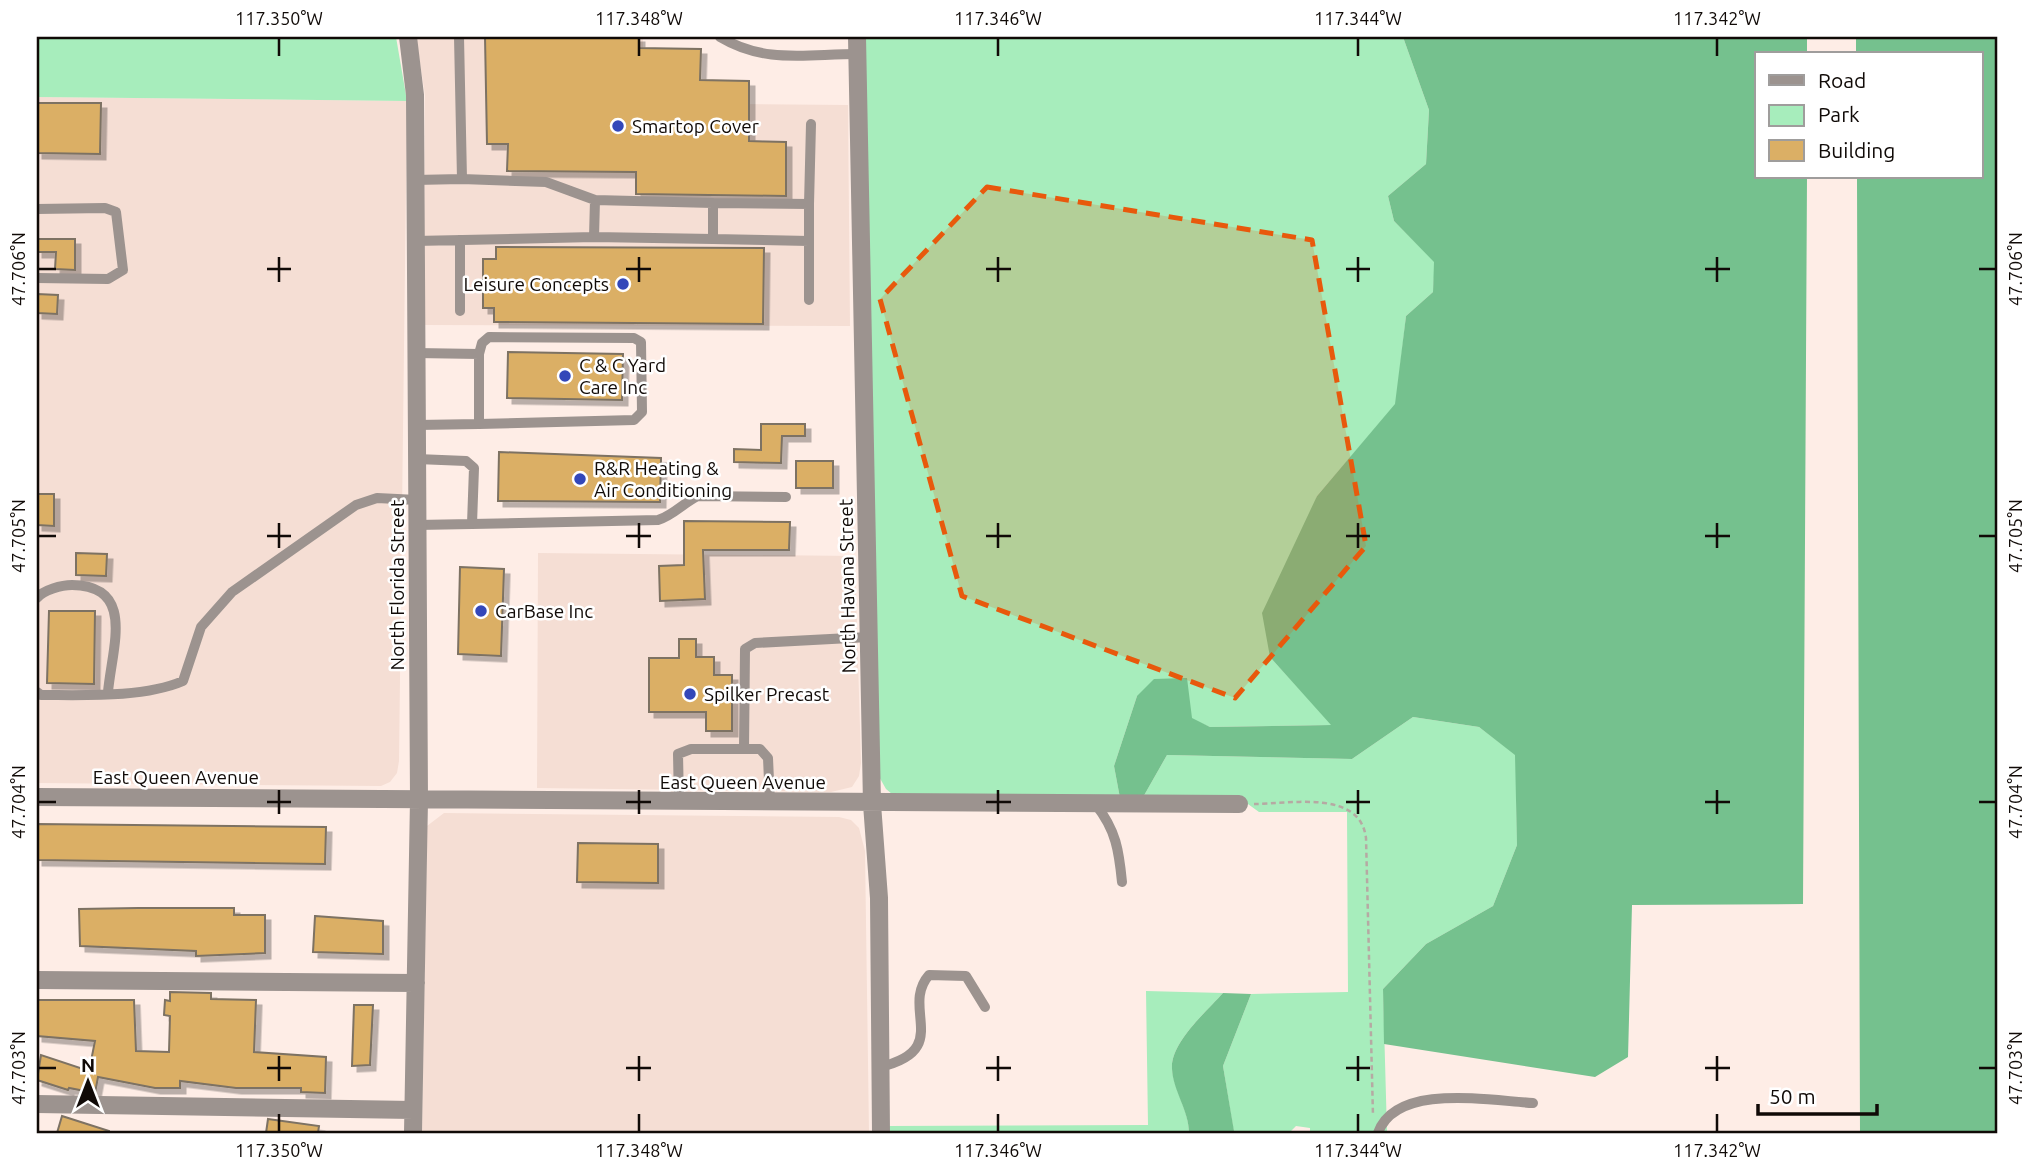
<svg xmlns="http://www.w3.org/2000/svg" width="2035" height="1170" viewBox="0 0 2035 1170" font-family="Ubuntu,sans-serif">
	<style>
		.industrial { fill: #f5ded4 }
		.green { fill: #a7edbc }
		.forest { fill: #75c18e }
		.building { fill: #dbaf65; stroke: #7d7263; stroke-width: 2; filter: url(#shadow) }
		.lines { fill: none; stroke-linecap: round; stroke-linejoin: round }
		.path { stroke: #b6a9a3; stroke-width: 2.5; stroke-dasharray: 5 3.5; stroke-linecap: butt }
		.service { stroke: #9c938f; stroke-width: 10 }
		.minor { stroke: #9c938f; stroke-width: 18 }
		.marked { fill: #e8590c; fill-opacity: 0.2; stroke: #e8590c; stroke-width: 5; stroke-dasharray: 14 9; stroke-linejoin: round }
		.ticks { fill: none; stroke: #100a07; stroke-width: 2.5 }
		.poi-dot { fill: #3347b9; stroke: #fff; stroke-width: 2.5 }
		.labels { text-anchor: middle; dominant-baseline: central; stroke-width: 5; stroke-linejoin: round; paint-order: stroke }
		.poi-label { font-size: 19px; fill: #100a07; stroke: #fff; text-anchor: start }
		.street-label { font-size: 19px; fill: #100a07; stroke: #fff }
		.neatline { fill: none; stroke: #100a07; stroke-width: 2.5 }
		.ticks-label { font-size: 18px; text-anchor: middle; fill: #100a07 }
	</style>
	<defs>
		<filter id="shadow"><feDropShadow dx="5.5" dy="5.5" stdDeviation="0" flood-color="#0004"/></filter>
	</defs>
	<rect width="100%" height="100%" fill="#feede6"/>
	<!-- industrial -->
	<path class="industrial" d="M416 37H643V103L848 105 850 326 424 325 425 95Z
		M37 97 407 101 399 761 397 773 390 782 381 786 37 783Z
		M538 553 855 556 861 763 859 776 852 787 831 792 537 788Z
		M444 813 839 817 851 820 859 828 865 851 869 1133H422L427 826Z"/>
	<!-- green -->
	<path class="green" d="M37 37H396L407 101 37 97Z
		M863 37H1403L1429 110 1426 164 1388 196 1394 221 1435 262 1433 292 1406 316 1396 404 1317 496 1270 657 1332 725 1210 727 1137 696 1114 766 1120 798 892 794 886 789 877 773Z
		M1413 717 1479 727 1516 755 1517 845 1493 906 1426 944 1383 989 1387 1133H1310V1128L1296 1126 1289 1133H1234L1223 1066 1251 994 1348 992 1347 812H1259L1241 799H1142L1167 755 1352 759Z
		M1146 991 1223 993C1207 1011 1170 1043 1172 1069 1174 1091 1189 1110 1189 1133H889V1126L1148 1125Z"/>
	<!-- forest -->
	<path class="forest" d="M1403 37H1807V54H1757V177H1807L1803 904 1632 905 1628 1057 1595 1077 1384 1044 1383 989 1426 944 1493 906 1517 845 1515 755 1479 727 1413 717 1352 759 1167 755 1142 799 1120 798 1114 766 1137 696 1154 679 1187 678 1192 718 1210 727 1331 725 1270 657 1262 613 1317 496 1395 404 1406 316 1433 292 1434 262 1394 221 1388 196 1426 164 1429 110Z
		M1856 37H1998V1133H1860L1857 177H1981V54H1856Z
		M1223 993 1251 994 1223 1066 1234 1131 1189 1133C1189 1110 1173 1091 1172 1069 1170 1043 1207 1011 1223 993Z"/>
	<!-- building -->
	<path class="building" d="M485 37H639V48L701 49 700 80 749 81V141L786 142V196L636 194V172L507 171 508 144H487Z
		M37 103H101L100 154 37 153Z
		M37 239H75V270L55 269 56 252H37Z
		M496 247 764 248 763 324 494 322V308H483V259H496Z
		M37 294 58 295 57 314 37 313Z
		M508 352 623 354 622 400 507 398Z
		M761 424H805V436H782L781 463 734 462V449L761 450Z
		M499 452 661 458 660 502 498 501Z
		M796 461H833V488H796Z
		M37 494H54V526L37 525Z
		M684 521 790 522 789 550H703L705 599 660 601 659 566 684 565Z
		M76 553 107 554 106 576 76 575Z
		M460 567 504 569 501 656 458 654Z
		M49 611H95L94 684 47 683Z
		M679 639H696V657H714V675H732V731H706V712H649V658H679Z
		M37 824 326 827 325 864 37 860Z
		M578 843 658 844V883L577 882Z
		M138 908H234V915H265V953L196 956V951L80 946 79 909Z
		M315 916 383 921V954L313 952Z
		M170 992 211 993V999L256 1000 254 1052 326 1057 325 1093 301 1092V1088H236L180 1081V1088H155L98 1077 95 1093 69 1088 68 1090 37 1080 41 1055 89 1071 95 1041 37 1036V1000H134L136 1051 169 1052 170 1016 164 1015 165 1000 170 1001Z
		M354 1005H373L370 1065 352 1066Z
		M62 1116 109 1131V1133H57Z
		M268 1119 319 1126 318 1133H266Z"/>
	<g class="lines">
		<!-- path -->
		<path class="path" d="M1254 804C1290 804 1360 789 1366 838L1373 1116"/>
		<!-- service -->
		<path class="service" d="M720 37C765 64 806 54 857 54
			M462 179 546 182 595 200 594 237 713 239V203L809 204 811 124
			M415 180 462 179 459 37
			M595 200 713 203
			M37 209 105 208 116 212 123 270 108 279 37 278
			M713 239 809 241
			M460 240V311
			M415 241 594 237
			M809 300V204
			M416 353 479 354V424L417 425
			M479 354 482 343 489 337 634 338 641 342 642 412 634 420 479 424
			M417 459 466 461 474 468 472 524 417 525
			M472 524 658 520C674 515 683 503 698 496L786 497
			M37 598C43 590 62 585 72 585 136 586 112 647 108 692
			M37 692 41 695C83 695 144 698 183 681L201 627 232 592 356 505 377 498 417 500
			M744 749 745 649 755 643 869 637
			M679 802 678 754 691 749H760L768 758 770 803
			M1096 805C1116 830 1119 851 1122 882
			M880 1067C953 1050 900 1008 929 975L966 976 985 1007
			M1378 1133C1396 1082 1492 1101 1533 1103"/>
		<!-- minor -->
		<path class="minor" d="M408 37 415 95 419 800 413 1133
			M857 37 872 804 879 898 881 1133
			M37 797 1239 804
			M37 980 416 983
			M37 1104 413 1110"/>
	</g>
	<!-- marked area -->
	<path class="marked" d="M987 187 1312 240 1366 546 1235 698 962 596 880 299Z"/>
	<!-- ticks -->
	<path class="ticks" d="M279 38V56M639 38V56M998 38V56M1358 38V56M1717 38V56M279 257V282M639 257V282M998 257V282M1358 257V282M1717 257V282M38 269H56M267 269H291M626 269H651M986 269H1011M1346 269H1370M1705 269H1730M1979 269H1996M279 523V548M639 523V548M998 523V548M1358 523V548M1717 523V548M38 536H56M267 536H291M626 536H651M986 536H1011M1346 536H1370M1705 536H1730M1979 536H1996M279 790V814M639 790V814M998 790V814M1358 790V814M1717 790V814M38 802H56M267 802H291M626 802H651M986 802H1011M1346 802H1370M1705 802H1730M1979 802H1996M279 1056V1081M639 1056V1081M998 1056V1081M1358 1056V1081M1717 1056V1081M38 1068H56M267 1068H291M626 1068H651M986 1068H1011M1346 1068H1370M1705 1068H1730M1979 1068H1996M279 1114V1132M639 1114V1132M998 1114V1132M1358 1114V1132M1717 1114V1132"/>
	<!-- markers -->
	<g class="poi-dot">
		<circle cx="618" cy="126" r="7"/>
		<circle cx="623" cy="284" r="7"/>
		<circle cx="565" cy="376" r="7"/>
		<circle cx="580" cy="479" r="7"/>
		<circle cx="481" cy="611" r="7"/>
		<circle cx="690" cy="694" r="7"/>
	</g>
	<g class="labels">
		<!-- poi labels -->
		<g class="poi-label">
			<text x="632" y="126">Smartop Cover</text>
			<text x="609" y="284" text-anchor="end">Leisure Concepts</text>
			<text x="579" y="365">C &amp; C Yard<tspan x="579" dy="22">Care Inc</tspan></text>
			<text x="594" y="468">R&amp;R Heating &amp;<tspan x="594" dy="22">Air Conditioning</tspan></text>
			<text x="495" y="611">CarBase Inc</text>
			<text x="704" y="694">Spilker Precast</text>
		</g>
		<!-- street labels -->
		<g class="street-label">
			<text transform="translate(397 585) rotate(-90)">North Florida Street</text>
			<text transform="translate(847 586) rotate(-91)">North Havana Street</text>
			<text x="176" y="777">East Queen Avenue</text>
			<text x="743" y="782">East Queen Avenue</text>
		</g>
	</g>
	<!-- border -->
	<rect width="2035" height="1170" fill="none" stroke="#ffffff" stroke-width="77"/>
	<!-- legend -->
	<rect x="1755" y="52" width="228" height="126" fill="#ffffff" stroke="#9f9d9c" stroke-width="2"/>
	<rect x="1769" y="75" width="35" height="10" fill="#9c938f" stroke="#9f9d9c" stroke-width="2"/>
	<text x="1818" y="88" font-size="21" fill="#100a07">Road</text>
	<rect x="1769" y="105" width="35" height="21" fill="#a7edbc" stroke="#9f9d9c" stroke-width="2"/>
	<text x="1818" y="122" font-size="21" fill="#100a07">Park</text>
	<rect x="1769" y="140" width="35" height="21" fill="#dbaf65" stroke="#9f9d9c" stroke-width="2"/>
	<text x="1818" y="158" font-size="21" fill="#100a07">Building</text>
	<!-- north arrow -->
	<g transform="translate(88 1082)" stroke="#ffffff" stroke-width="5" paint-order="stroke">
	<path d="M0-5L12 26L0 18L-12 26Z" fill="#100a07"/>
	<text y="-10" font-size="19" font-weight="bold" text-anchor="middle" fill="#100a07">N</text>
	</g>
	<!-- scale -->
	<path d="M1758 1104v10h119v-10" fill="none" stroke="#100a07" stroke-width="3.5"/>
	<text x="1769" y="1104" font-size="21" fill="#100a07" stroke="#ffffff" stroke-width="5" paint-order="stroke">50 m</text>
	<rect x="38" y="38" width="1958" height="1094" class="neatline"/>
	<g class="ticks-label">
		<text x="279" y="25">117.350°W</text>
		<text x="639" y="25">117.348°W</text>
		<text x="998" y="25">117.346°W</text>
		<text x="1358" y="25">117.344°W</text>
		<text x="1717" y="25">117.342°W</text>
		<text transform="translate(19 269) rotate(-90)" y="6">47.706°N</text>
		<text transform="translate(2016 269) rotate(-90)" y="6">47.706°N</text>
		<text transform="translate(19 536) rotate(-90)" y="6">47.705°N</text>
		<text transform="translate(2016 536) rotate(-90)" y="6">47.705°N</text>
		<text transform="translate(19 802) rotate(-90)" y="6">47.704°N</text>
		<text transform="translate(2016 802) rotate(-90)" y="6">47.704°N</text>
		<text transform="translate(19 1068) rotate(-90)" y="6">47.703°N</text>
		<text transform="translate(2016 1068) rotate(-90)" y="6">47.703°N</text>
		<text x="279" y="1157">117.350°W</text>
		<text x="639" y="1157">117.348°W</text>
		<text x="998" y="1157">117.346°W</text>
		<text x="1358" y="1157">117.344°W</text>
		<text x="1717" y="1157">117.342°W</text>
	</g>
</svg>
